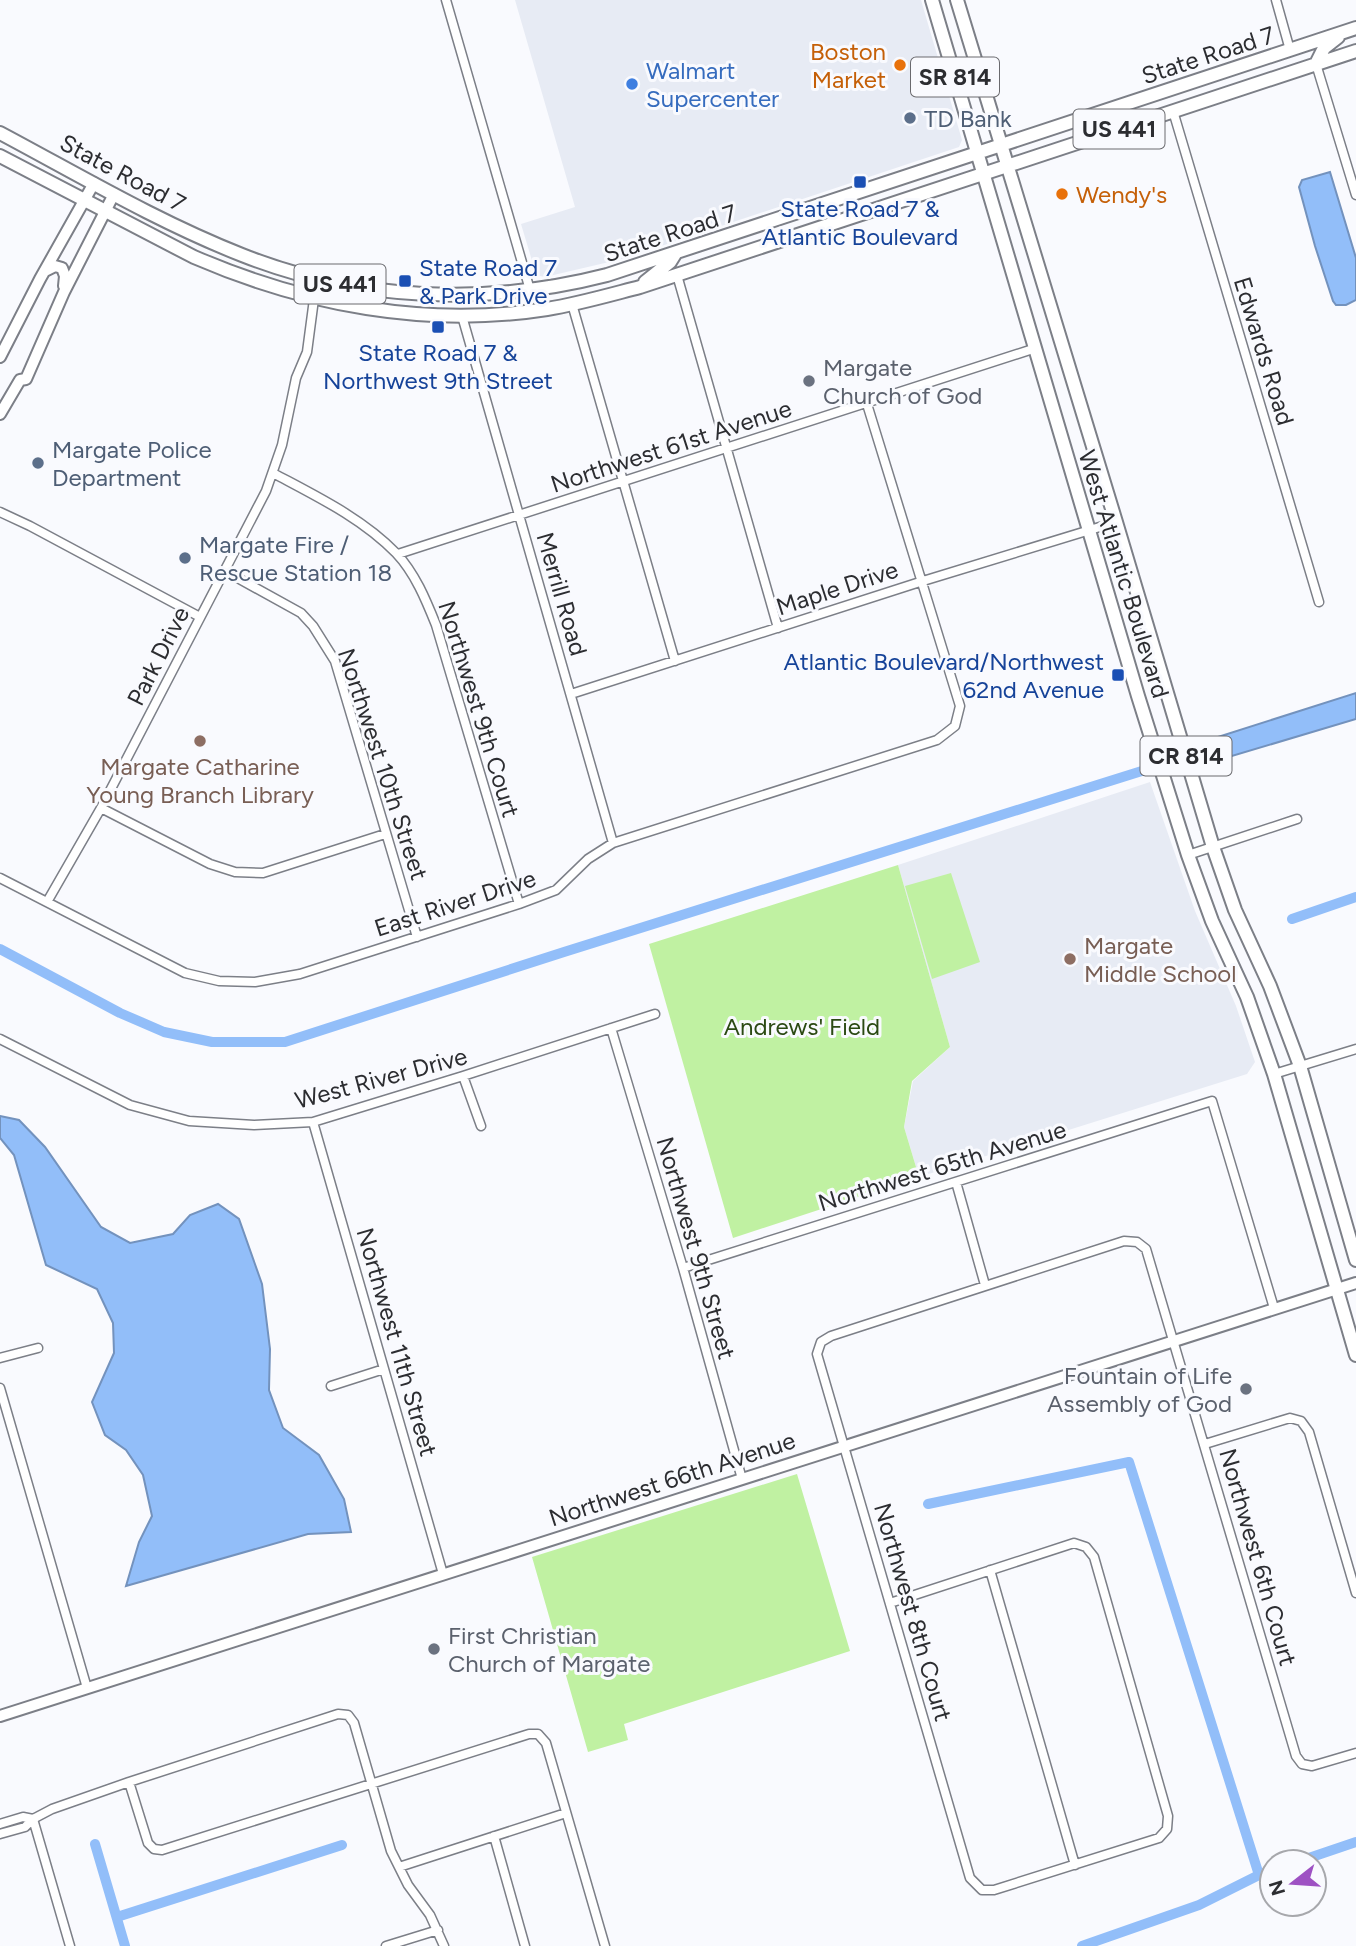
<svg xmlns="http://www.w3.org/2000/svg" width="1356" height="1946" viewBox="0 0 1356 1946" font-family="Figtree,sans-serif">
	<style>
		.built { fill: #e7ebf4 }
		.green { fill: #c0f1a2 }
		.water { fill: #92bef9; stroke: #7392bd; stroke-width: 2 }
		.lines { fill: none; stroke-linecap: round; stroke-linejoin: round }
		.canal { stroke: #92bef9; stroke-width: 10 }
		.street-casing { stroke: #7c7f87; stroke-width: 11 }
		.secondary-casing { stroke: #7c7f87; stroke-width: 14 }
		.primary-casing { stroke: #7c7f87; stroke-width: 16 }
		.street { stroke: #fff; stroke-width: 8 }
		.secondary { stroke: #fff; stroke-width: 10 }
		.primary { stroke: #fff; stroke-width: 12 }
		.food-dot { fill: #e8710a; stroke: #f9fafe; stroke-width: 2.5 }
		.shop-dot { fill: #3f7fe0; stroke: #f9fafe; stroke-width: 2.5 }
		.service-dot { fill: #5c6f8a; stroke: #f9fafe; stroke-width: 2.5 }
		.transit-dot { fill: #1a4fb4; stroke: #f9fafe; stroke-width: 2.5 }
		.worship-dot { fill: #6b7280; stroke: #f9fafe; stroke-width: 2.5 }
		.education-dot { fill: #8d6e63; stroke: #f9fafe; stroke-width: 2.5 }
		.labels { text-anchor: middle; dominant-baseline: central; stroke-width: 6; stroke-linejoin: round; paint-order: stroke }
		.shield { fill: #f9fafe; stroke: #6a6a6e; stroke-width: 2 }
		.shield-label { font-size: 23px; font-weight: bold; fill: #2c2d31 }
		.food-label { font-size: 24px; fill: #c56008; stroke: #f9fafe; text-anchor: end }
		.street-label { font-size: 24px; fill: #2c2d31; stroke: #f9fafe }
		.shop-label { font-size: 24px; fill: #366cbe; stroke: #f9fafe; text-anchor: start }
		.service-label { font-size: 24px; fill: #4e5e75; stroke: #f9fafe; text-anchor: start }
		.transit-label { font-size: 24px; fill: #164399; stroke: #f9fafe }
		.worship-label { font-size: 24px; fill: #5b616d; stroke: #f9fafe; text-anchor: start }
		.education-label { font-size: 24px; fill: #785e54; stroke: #f9fafe }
		.park-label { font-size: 24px; fill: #2b4a13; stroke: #f9fafe }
	</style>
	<rect width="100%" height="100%" fill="#f9fafe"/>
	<!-- built -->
	<path class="built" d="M515 0H921L962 140 959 147 622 259 545 277 540 276 536 274 521 224 575 207Z
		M1150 782 1195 911 1236 1006 1255 1062 1247 1074 919 1177 904 1127 913 1081 950 1047 898 865Z"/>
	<!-- green -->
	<path class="green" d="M898 865 950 1047 912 1081 904 1127 919 1177 733 1238 649 944Z
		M951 873 980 962 932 979 905 886Z
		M797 1474 850 1651 624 1724 628 1740 588 1752 532 1557Z"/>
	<!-- water -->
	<path class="water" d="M1330 172 1356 258V300L1346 305H1336L1333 301 1315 246 1299 187 1302 180Z
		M1356 693V719L1205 764 1199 756V743Z
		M0 1116 19 1120 45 1147 101 1227 130 1243 173 1234 190 1215 218 1204 239 1219 262 1284 270 1349 269 1390 283 1428 319 1455 344 1499 351 1532 308 1534 126 1586 139 1542 152 1516 143 1475 126 1450 105 1435 92 1402 114 1353 113 1323 97 1289 46 1265 14 1155 0 1138Z"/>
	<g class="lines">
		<!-- canal -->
		<path class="canal" d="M1292 919 1356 897
			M0 949 120 1013 164 1032 212 1042H285L564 952 1145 770
			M928 1504 1129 1462 1259 1875
			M95 1844 125 1946
			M1297 1862 1356 1842
			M117 1917 342 1845
			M1082 1946 1199 1905 1259 1875 1272 1870"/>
		<!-- street casing -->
		<g class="street-casing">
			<path id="street" d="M446 0 530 290
				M1276 0 1290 50
				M1316 64 1356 195
				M1173 111 1319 602
				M677 275 778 628
				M572 304 675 661
				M462 316 613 843
				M273 473C316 496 362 518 396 553 415 573 426 600 436 625L519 904
				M0 512 30 526 200 617
				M398 554 1036 348
				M225 571 301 613 313 626 335 661 417 937
				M571 694 923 581 1116 522
				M101 808 210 864 235 872 263 873 385 834
				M1188 855 1297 819
				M0 878 185 973 219 981 255 982 300 974 519 904 556 890 588 859 613 843 937 740 955 726 960 706 867 404
				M47 902 101 808 266 491 282 445 296 378 307 352 314 299
				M611 1028 683 1268 742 1479
				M0 1039 130 1105 189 1121 254 1125 313 1122 463 1076 655 1014
				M1274 1074 1356 1049
				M463 1076 481 1126
				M313 1122 443 1574
				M956 1182 985 1285
				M683 1268 1212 1101 1274 1308
				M0 1358 38 1348
				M331 1386 384 1369
				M0 1388 87 1688
				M1205 1444 1290 1418 1301 1421 1309 1432 1356 1593
				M990 1570 1075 1865
				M890 1603 1074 1543 1086 1547 1094 1557 1168 1816 1167 1829 1159 1838 994 1890H982L970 1878 817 1354 821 1342 831 1336 1124 1241 1137 1242 1146 1249 1296 1756 1302 1764 1312 1766 1356 1753
				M129 1782 148 1843 154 1849 162 1850 529 1734H538L546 1743 605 1946
				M33 1819 70 1946
				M0 1824 23 1817 33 1819
				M0 1834 25 1827 33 1819 52 1809 129 1782 338 1714 348 1715 354 1723 391 1851 408 1885 430 1915 444 1946
				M494 1836 525 1946
				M399 1867 566 1813
				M386 1946 438 1930"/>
		</g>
		<!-- secondary casing -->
		<g class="secondary-casing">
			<path id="secondary" d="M45 271 55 266 62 268 65 276 64 286
				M0 357 40 279 94 183
				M0 414 20 380 26 379 64 292 114 194
				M0 1716 1356 1283"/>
		</g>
		<!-- primary casing -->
		<g class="primary-casing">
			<path id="primary" d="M932 0 1138 696 1188 855 1212 921 1247 997 1274 1074 1356 1355
				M957 0 1116 522 1213 847 1235 910 1270 986 1300 1066 1356 1260
				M1316 64 1324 48 1338 37
				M0 133C79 175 158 222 242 255 358 301 486 306 607 275L1356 28
				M0 156 194 257C305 305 426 328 547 309 578 304 609 295 640 287L1356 51
				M645 282 670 262 675 254
				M314 299 329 291 359 296 363 294"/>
		</g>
		<!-- street -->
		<use href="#street" class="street"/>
		<!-- secondary -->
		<use href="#secondary" class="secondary"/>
		<!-- primary -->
		<use href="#primary" class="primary"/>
	</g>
	<!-- markers -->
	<g class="food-dot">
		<circle cx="900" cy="65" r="7"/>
		<circle cx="1062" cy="194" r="7"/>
	</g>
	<circle class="shop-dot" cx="632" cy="84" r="7"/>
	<g class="service-dot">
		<circle cx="910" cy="118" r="7"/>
		<circle cx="38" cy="463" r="7"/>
		<circle cx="185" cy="558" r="7"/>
	</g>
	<g class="transit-dot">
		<rect x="853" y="175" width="14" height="14" rx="3.5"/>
		<rect x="398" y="274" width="14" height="14" rx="3.5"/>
		<rect x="431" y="320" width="14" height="14" rx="3.5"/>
		<rect x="1111" y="668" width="14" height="14" rx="3.5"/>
	</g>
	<g class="worship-dot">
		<circle cx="809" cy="381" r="7"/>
		<circle cx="1246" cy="1389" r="7"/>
		<circle cx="434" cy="1649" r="7"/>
	</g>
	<g class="education-dot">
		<circle cx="200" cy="741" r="7"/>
		<circle cx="1070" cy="959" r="7"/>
	</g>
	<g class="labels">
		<!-- shield labels -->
		<g class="shield">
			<rect x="911" y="57.5" width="88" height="39" rx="5"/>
			<rect x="1073.5" y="109.5" width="91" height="39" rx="5"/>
			<rect x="294.5" y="264.5" width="91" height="39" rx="5"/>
			<rect x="1140.5" y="736.5" width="91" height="39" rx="5"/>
		</g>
		<g class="shield-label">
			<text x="955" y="77">SR 814</text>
			<text x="1119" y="129">US 441</text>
			<text x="340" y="284">US 441</text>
			<text x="1186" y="756">CR 814</text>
		</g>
		<!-- food labels -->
		<g class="food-label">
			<text x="886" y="51">Boston<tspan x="886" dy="28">Market</tspan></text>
			<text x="1076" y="194" text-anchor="start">Wendy's</text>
		</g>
		<!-- street labels -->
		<g class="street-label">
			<text transform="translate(1208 55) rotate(-18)">State Road 7</text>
			<text transform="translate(123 173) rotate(28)">State Road 7</text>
			<text transform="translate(670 233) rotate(-18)">State Road 7</text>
			<text transform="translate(1264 351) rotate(73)">Edwards Road</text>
			<text transform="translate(671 446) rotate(-18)">Northwest 61st Avenue</text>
			<text transform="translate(1124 574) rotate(73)">West Atlantic Boulevard</text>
			<text transform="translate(837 588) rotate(-18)">Maple Drive</text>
			<text transform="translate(562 594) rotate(74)">Merrill Road</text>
			<text transform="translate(158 656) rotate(-63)">Park Drive</text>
			<text transform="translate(479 709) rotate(73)">Northwest 9th Court</text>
			<text transform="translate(383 764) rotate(72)">Northwest 10th Street</text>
			<text transform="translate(455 903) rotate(-18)">East River Drive</text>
			<text transform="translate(381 1078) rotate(-15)">West River Drive</text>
			<text transform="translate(942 1166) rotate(-17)">Northwest 65th Avenue</text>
			<text transform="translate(696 1248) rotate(74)">Northwest 9th Street</text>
			<text transform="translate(397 1342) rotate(74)">Northwest 11th Street</text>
			<text transform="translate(672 1479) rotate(-18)">Northwest 66th Avenue</text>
			<text transform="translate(1258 1557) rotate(74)">Northwest 6th Court</text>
			<text transform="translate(913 1612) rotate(74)">Northwest 8th Court</text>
		</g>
		<!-- shop labels -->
		<g class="shop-label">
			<text x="646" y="70">Walmart<tspan x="646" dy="28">Supercenter</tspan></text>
		</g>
		<!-- service labels -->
		<g class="service-label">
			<text x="924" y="118">TD Bank</text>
			<text x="52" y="449">Margate Police<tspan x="52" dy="28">Department</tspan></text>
			<text x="199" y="544">Margate Fire /<tspan x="199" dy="28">Rescue Station 18</tspan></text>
		</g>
		<!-- transit labels -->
		<g class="transit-label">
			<text x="860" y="208">State Road 7 &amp;<tspan x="860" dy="28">Atlantic Boulevard</tspan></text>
			<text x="419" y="267" text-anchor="start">State Road 7<tspan x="419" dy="28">&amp; Park Drive</tspan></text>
			<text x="438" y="352">State Road 7 &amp;<tspan x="438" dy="28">Northwest 9th Street</tspan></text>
			<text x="1104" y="661" text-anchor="end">Atlantic Boulevard/Northwest<tspan x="1104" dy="28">62nd Avenue</tspan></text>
		</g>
		<!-- worship labels -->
		<g class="worship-label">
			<text x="823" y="367">Margate<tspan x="823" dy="28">Church of God</tspan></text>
			<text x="1232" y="1375" text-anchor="end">Fountain of Life<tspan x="1232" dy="28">Assembly of God</tspan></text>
			<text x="448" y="1635">First Christian<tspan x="448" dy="28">Church of Margate</tspan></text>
		</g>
		<!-- education labels -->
		<g class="education-label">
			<text x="200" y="766">Margate Catharine<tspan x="200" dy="28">Young Branch Library</tspan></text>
			<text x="1084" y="945" text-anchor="start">Margate<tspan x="1084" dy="28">Middle School</tspan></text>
		</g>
		<!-- park labels -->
		<g class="park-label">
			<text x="802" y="1026">Andrews' Field</text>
		</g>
	</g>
	<!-- north arrow -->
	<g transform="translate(1293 1883) rotate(253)"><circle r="33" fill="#f9fafe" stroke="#a7a8ac" stroke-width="2"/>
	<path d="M0-5L12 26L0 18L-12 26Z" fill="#9e51c3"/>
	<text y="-10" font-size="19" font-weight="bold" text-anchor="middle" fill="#2c2d31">N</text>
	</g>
</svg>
